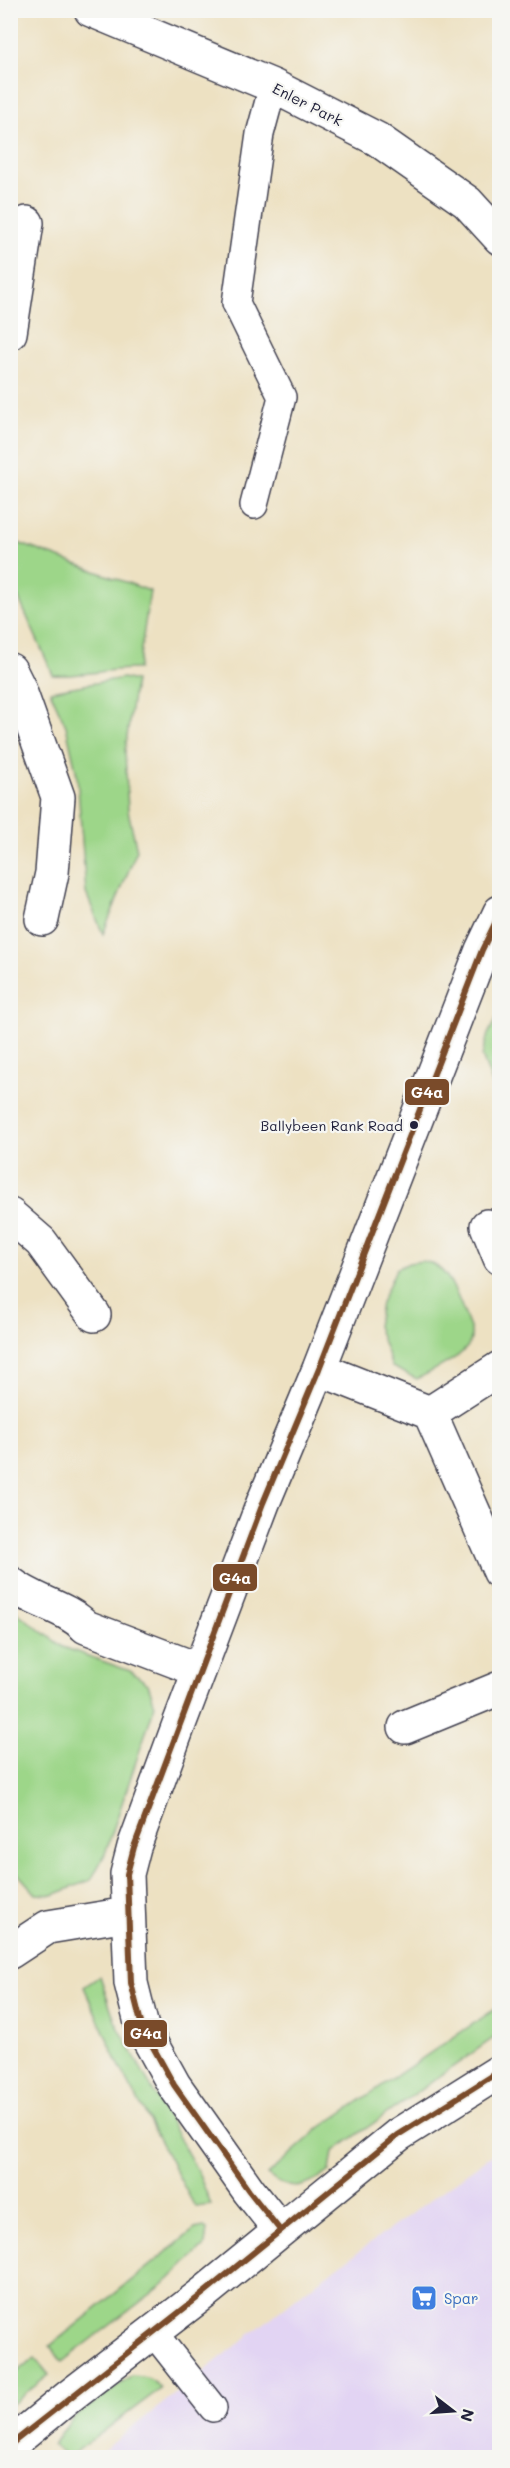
<svg xmlns="http://www.w3.org/2000/svg" width="510" height="2468" viewBox="0 0 510 2468" font-family="Mali,sans-serif">
	<style>
		.built { fill: #e2d4f3 }
		.green { fill: #9dd689; stroke: #607c62; stroke-width: 1.5 }
		.lines { fill: none; stroke-linecap: round; stroke-linejoin: round }
		.lane-casing { stroke: #403f4f; stroke-width: 30 }
		.street-casing { stroke: #403f4f; stroke-width: 36 }
		.lane { stroke: #fff; stroke-width: 27 }
		.street { stroke: #fff; stroke-width: 33 }
		.bus-1-casing { stroke: #f6f6f2; stroke-width: 10 }
		.bus-1 { stroke: #7a4b2a; stroke-width: 6 }
		.bus-dot { fill: #22223b; stroke: #f6f6f2; stroke-width: 2 }
		.labels { text-anchor: middle; dominant-baseline: central; stroke-width: 4.5; stroke-linejoin: round; paint-order: stroke }
		.bus-label { font-size: 14px; fill: #22223b; stroke: #f6f6f2; text-anchor: end }
		.street-label { font-size: 15px; fill: #22223b; stroke: #f6f6f2 }
		.shop-label { font-size: 15px; fill: #366cbe; stroke: #f6f6f2; text-anchor: start }
		.line-badge { stroke: #f6f6f2; stroke-width: 2 }
		.badge-label { font-size: 16px; text-anchor: middle; font-weight: bold; fill: #fff }
	</style>
	<rect width="100%" height="100%" fill="#f6f6f2"/>
	<filter id="ink" filterUnits="userSpaceOnUse"><feTurbulence type="fractalNoise" baseFrequency=".0167" numOctaves="2"/><feDisplacementMap in="SourceGraphic" scale="12" xChannelSelector="R" yChannelSelector="G"/><feConvolveMatrix kernelMatrix="1 2 1 2 8 2 1 2 1" color-interpolation-filters="sRGB"/></filter>
	<filter id="wash" filterUnits="userSpaceOnUse"><feTurbulence type="fractalNoise" baseFrequency=".008" numOctaves="4" result="noise"/><feDisplacementMap in="SourceGraphic" scale="24" xChannelSelector="R" yChannelSelector="G"/><feGaussianBlur stdDeviation="1.35" result="paint"/><feColorMatrix in="noise" values="0 0 0 0 0 0 0 0 0 0 0 0 0 0 0 0 0 1.4 0 .05"/><feComposite in="paint" operator="in"/></filter>
	<g filter="url(#wash)">
		<rect width="100%" height="100%" fill="#ede1c2"/>
		<!-- built -->
		<path class="built" d="M499 2150V2457L94 2458 310 2287Z"/>
		<!-- green -->
		<path class="green" d="M10 540 150 591 138 669C109 668 81 677 53 675L11 581Z
			M123 678 135 681 125 751 128 811 137 850 103 934 86 893 77 775 66 726 50 691Z
			M499 1014V1101L482 1056 488 1034Z
			M422 1261C452 1264 460 1306 471 1330 471 1335 472 1340 469 1344 463 1357 430 1372 417 1379L392 1367 377 1326 381 1303 396 1269 409 1263Z
			M11 1608 63 1647 130 1671 148 1684 155 1705 105 1854 91 1880 53 1895 36 1894 11 1866Z
			M100 1976 115 2021 199 2174 211 2205 195 2207 117 2061 84 1987Z
			M495 2009 499 2018V2034L333 2152 330 2171C307 2188 291 2194 267 2175L321 2127Z
			M204 2227 207 2229 205 2245 169 2280 62 2362 50 2346 195 2229Z
			M35 2358 49 2375 11 2405V2377Z
			M132 2376C145 2377 153 2378 160 2389L69 2457 52 2445 73 2418Z"/>
	</g>
	<g filter="url(#ink)">
		<g class="lines">
			<!-- lane casing -->
			<g class="lane-casing">
				<path id="lane" d="M254 505 282 397 236 303 260 134 273 86
					M153 2332 213 2408"/>
			</g>
			<!-- street casing -->
			<g class="street-casing">
				<path id="street" d="M91 10 273 86 377 139 467 202 500 238
					M10 333 27 223
					M10 670 19 688 58 797 52 873 42 919
					M10 1215 41 1242 94 1315
					M487 1226 500 1258
					M319 1369 430 1413 500 1368
					M430 1413 500 1572
					M10 1583C33 1602 65 1606 86 1627L199 1670
					M405 1727 500 1688
					M10 1952 48 1927 127 1914
					M280 2230 249 2191 174 2085 142 2027 131 1983 127 1874 134 1847 178 1727 263 1503 319 1369 482 950 500 912
					M10 2445 71 2395 205 2292 398 2135 500 2071"/>
			</g>
			<!-- lane -->
			<use href="#lane" class="lane"/>
			<!-- street -->
			<use href="#street" class="street"/>
			<!-- bus-1 casing -->
			<g class="bus-1-casing">
				<path id="bus-1" d="M280 2230 249 2191 174 2085 142 2027 131 1983 127 1874 134 1847 263 1503 319 1369 482 950 500 913
					M10 2445 205 2292 398 2135 500 2071"/>
			</g>
			<!-- bus-1 -->
			<use href="#bus-1" class="bus-1"/>
		</g>
	</g>
	<!-- icons -->
	<defs>
		<g id="supermarket-square" transform="scale(1.35)"><rect x="-9" y="-9" width="18" height="18" rx="4" fill="#3f7fe0" stroke="#f6f6f2"/><path d="M-6-5.5h2.5l.6 2H6L4.5 2H-2.5L-4.4-4H-6ZM-1.5 3.2a1.3 1.3 0 1 0 .1 0ZM3 3.2a1.3 1.3 0 1 0 .1 0Z" fill="#fff"/></g>
	</defs>
	<g fill-rule="evenodd">
		<use href="#supermarket-square" x="424" y="2298"/>
	</g>
	<!-- markers -->
	<circle class="bus-dot" cx="414" cy="1125" r="5"/>
	<g class="labels">
		<!-- bus labels -->
		<g class="bus-label">
			<text x="403" y="1125">Ballybeen Rank Road</text>
		</g>
		<!-- street labels -->
		<g class="street-label">
			<text transform="translate(308 104) rotate(27)">Enler Park</text>
		</g>
		<!-- shop labels -->
		<g class="shop-label">
			<text x="444" y="2298">Spar</text>
		</g>
	</g>
	<g class="line-badge">
		<rect x="404" y="1078" width="46" height="28" rx="6" fill="#7a4b2a"/>
		<rect x="212" y="1563" width="46" height="29" rx="6" fill="#7a4b2a"/>
		<rect x="123" y="2019" width="45" height="29" rx="6" fill="#7a4b2a"/>
	</g>
	<g class="badge-label">
		<text x="427" y="1098">G4a</text>
		<text x="235" y="1584">G4a</text>
		<text x="146" y="2039">G4a</text>
	</g>
	<!-- margin -->
	<rect width="510" height="2468" fill="none" stroke="#f6f6f2" stroke-width="36"/>
	<!-- north arrow -->
	<g transform="translate(453 2411) rotate(107)" stroke="#f6f6f2" stroke-width="4.5" paint-order="stroke">
	<path d="M0-4.5L10 22L0 15L-10 22Z" fill="#22223b"/>
	<text y="-9" font-size="16" font-weight="bold" text-anchor="middle" fill="#22223b">N</text>
	</g>
</svg>
